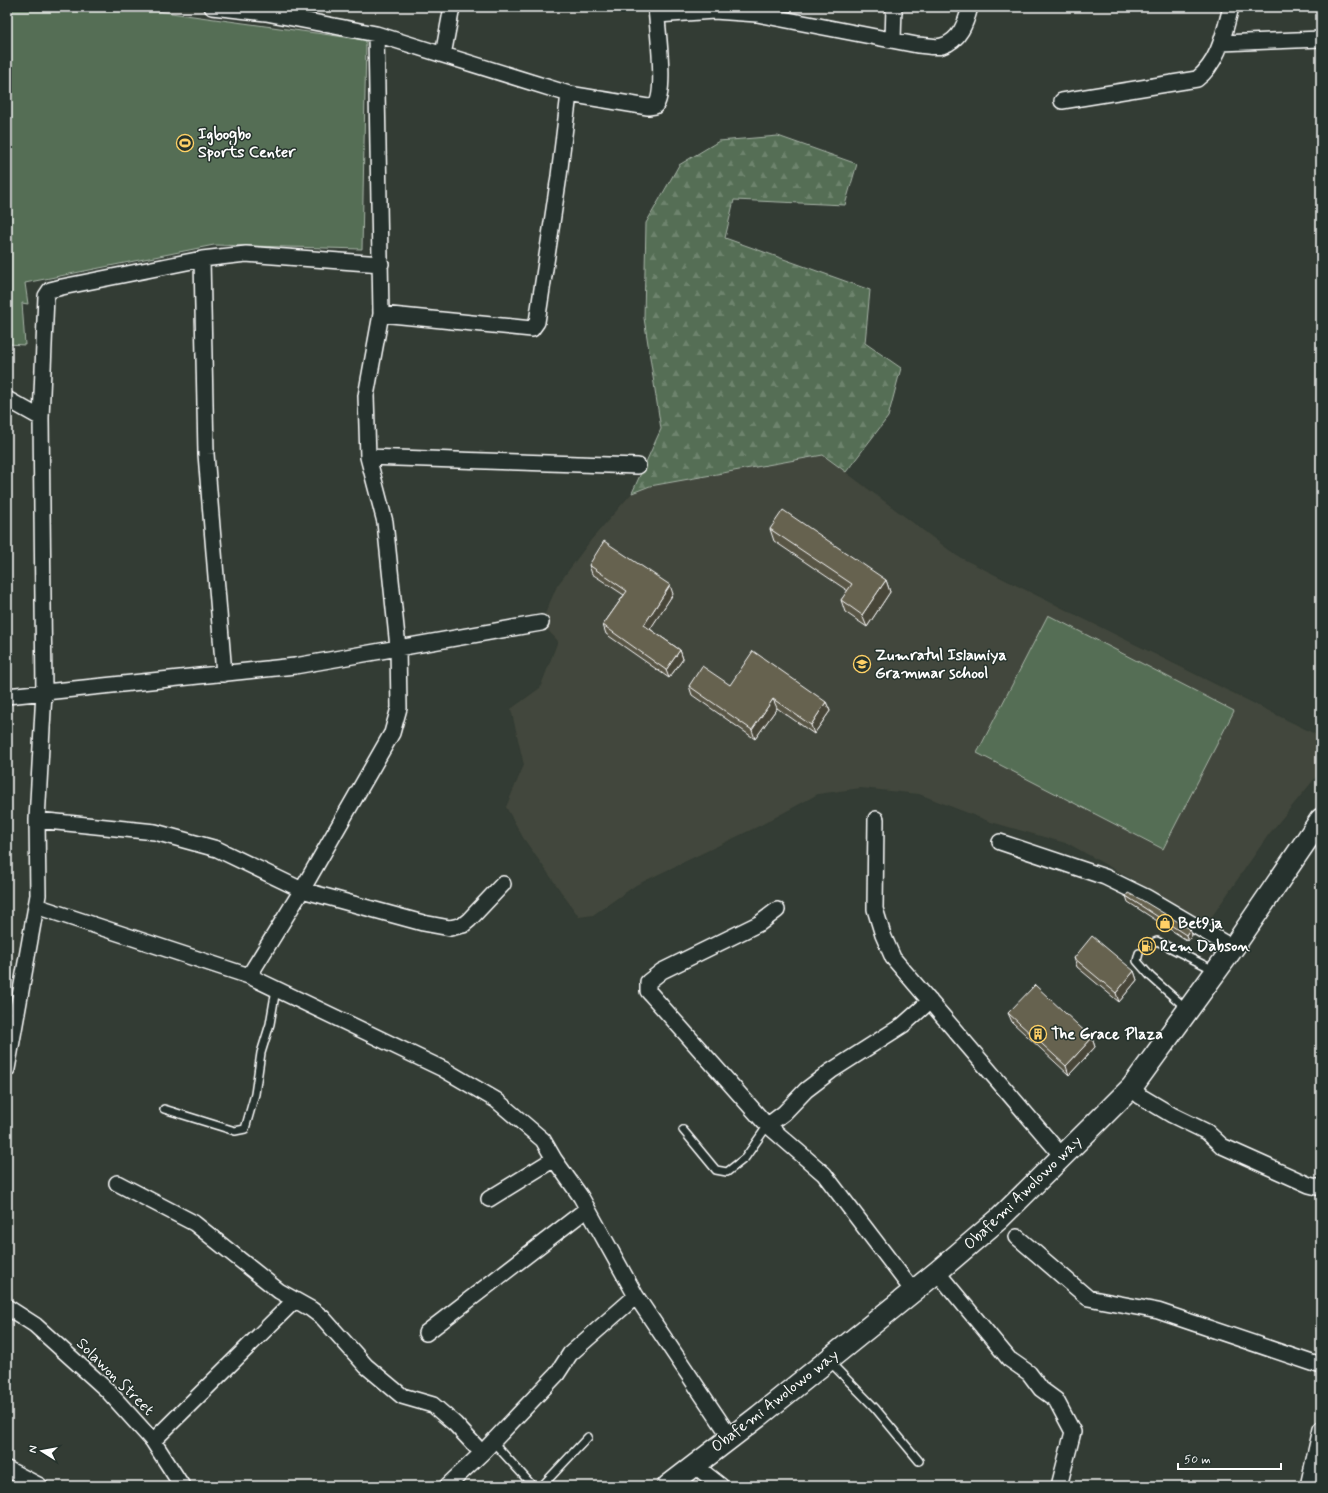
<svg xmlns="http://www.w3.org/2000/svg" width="1328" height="1493" viewBox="0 0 1328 1493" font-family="Mynerve,sans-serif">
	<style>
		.built { fill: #42473c }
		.forest { fill: url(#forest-firs); stroke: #aab6aa }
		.garden { fill: #556e54; stroke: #aab6aa }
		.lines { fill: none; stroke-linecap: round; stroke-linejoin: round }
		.lane-casing { stroke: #fff; stroke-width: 10 }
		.street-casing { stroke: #fff; stroke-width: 18 }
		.secondary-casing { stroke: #fff; stroke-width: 24 }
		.lane { stroke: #26332d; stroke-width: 7 }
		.street { stroke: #26332d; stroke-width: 15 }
		.secondary { stroke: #26332d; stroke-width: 21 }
		.wall { fill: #585444; stroke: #fff }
		.shaded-wall { fill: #474537; stroke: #fff }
		.building { fill: #66624f; stroke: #fff }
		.labels { text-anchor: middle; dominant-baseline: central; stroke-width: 3; stroke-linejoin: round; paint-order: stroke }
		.poi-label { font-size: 16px; font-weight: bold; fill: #fff; stroke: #26332d; text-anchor: start }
		.street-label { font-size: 16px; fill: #fff; stroke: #26332d }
	</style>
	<defs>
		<pattern id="forest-firs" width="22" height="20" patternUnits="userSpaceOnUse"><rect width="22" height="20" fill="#556e54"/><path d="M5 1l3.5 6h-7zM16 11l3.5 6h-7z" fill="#6e846e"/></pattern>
	</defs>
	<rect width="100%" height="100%" fill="#333c34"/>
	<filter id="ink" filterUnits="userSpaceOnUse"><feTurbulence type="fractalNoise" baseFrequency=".025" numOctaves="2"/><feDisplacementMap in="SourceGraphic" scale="8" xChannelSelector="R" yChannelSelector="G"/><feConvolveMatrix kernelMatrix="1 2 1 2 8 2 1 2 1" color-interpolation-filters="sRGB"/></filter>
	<g filter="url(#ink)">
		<!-- built -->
		<path class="built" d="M823 455 957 556 1321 737V771L1269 834 1208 922 1069 844 991 822 919 794 861 788 818 794 761 825 636 885 593 915 579 917 524 839 506 807 524 765 511 709 540 688 558 641 541 623 557 586 591 540 632 493 650 486Z"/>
		<!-- forest -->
		<path class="forest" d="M778 136 857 164 845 205 734 200 725 238 870 290 865 343 901 368 888 417 846 472 823 455 650 486 632 493 661 429 644 318 646 223 679 165 719 141Z"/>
		<!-- garden -->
		<path class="garden" d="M7 7H128L366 40 362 249 214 245 25 283 28 304 22 303 25 345 7 344Z
			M1048 615 1234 711 1163 849 977 753Z"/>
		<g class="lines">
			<!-- lane casing -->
			<g class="lane-casing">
				<path id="lane" d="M1146 946 1157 941 1214 970
					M1139 953 1137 961 1151 977 1187 1009
					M164 1109 235 1131 245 1129 255 1094 261 1053 270 1024 276 989
					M683 1130 716 1170 727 1172 745 1158 768 1125
					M829 1361 875 1408 919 1461
					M492 1441 533 1486
					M542 1486 588 1437"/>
			</g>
			<!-- street casing -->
			<g class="street-casing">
				<path id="street" d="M212 7 266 13 376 34 569 94 648 107 655 106C667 93 657 27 656 7
					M657 15 714 11 757 14 917 45C924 45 935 48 942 46 960 41 966 22 970 7
					M893 40 894 7
					M1221 43 1321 39
					M443 55 452 7
					M1062 101 1197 79C1219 62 1224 33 1231 7
					M202 259 206 454 224 674
					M381 314 532 329 537 322 559 176 569 94
					M7 399 41 418
					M368 457 638 466
					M7 696 295 666 541 623
					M876 819 875 909 883 935 893 958 1062 1156
					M37 820 155 832 217 849 302 890 423 923 450 928 463 925 469 920 503 884
					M1000 842 1105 877 1146 897 1233 948
					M36 906 249 976 443 1069 496 1100 543 1140 554 1159 581 1197 636 1296 731 1438
					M777 910 760 923 662 971 648 982V991L764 1122 824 1174 913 1291
					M249 976 302 890 392 733 399 708 398 647 385 522 368 457 366 396 381 314 376 34
					M7 1069 38 895 37 820 44 692 41 418 46 296 50 290 62 287 202 259 246 254 381 264
					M1132 1087 1140 1096 1172 1115 1207 1132 1222 1146 1309 1185 1321 1188
					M768 1125 784 1113 806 1090 831 1071 903 1025 930 1001
					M117 1183 194 1223 279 1291 311 1309 323 1318 366 1366 402 1396 433 1405 455 1424 482 1453
					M489 1199 554 1159
					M1017 1237 1088 1298 1158 1311 1321 1366
					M937 1272 1009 1359 1029 1373 1041 1389 1056 1400 1073 1432 1059 1486
					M7 1307 35 1325 107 1390 153 1441 182 1486
					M426 1333 587 1209
					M153 1441 294 1301
					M694 1465 721 1486
					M7 1469 40 1486
					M447 1486 482 1453 557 1374 570 1354 636 1296
					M1308 1486 1321 1429"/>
			</g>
			<!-- secondary casing -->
			<g class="secondary-casing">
				<path id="secondary" d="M668 1486 759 1416 937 1272 999 1219 1100 1119 1132 1087 1233 948 1321 819"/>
			</g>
			<!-- lane -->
			<use href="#lane" class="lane"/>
			<!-- street -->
			<use href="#street" class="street"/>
			<!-- secondary -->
			<use href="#secondary" class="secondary"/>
		</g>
		<!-- wall -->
		<path class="wall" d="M770 529 886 580 890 592 867 627 845 612 841 600 848 591 774 541Z
			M589 565 673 594 650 629 680 650 683 659 669 678 606 634 603 625 624 595 592 574Z
			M730 685 826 702 830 711 814 734 777 708 755 739 692 695 689 686Z
			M1126 896 1192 935 1188 941 1128 902Z
			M1074 958 1134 971 1137 980 1119 1002 1077 967Z
			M1008 1013 1092 1038 1095 1047 1069 1075 1012 1022Z"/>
		<!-- shaded-wall -->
		<path class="shaded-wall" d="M886 580 890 592 867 627 862 615Z
			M670 585 673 594 647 634 644 625Z
			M680 650 683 659 669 678 666 670Z
			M773 699 777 708 755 739 752 730Z
			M826 702 830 711 814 734 811 725Z
			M1190 929 1192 935 1188 941 1186 935Z
			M1134 971 1137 980 1119 1002 1116 993Z
			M1092 1038 1095 1047 1069 1075 1066 1066Z"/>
		<!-- building -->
		<path class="building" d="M783 510 886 580 862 615 841 600 852 584 770 529Z
			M604 541 670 585 644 625 680 650 666 670 603 625 627 591 589 565Z
			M753 651 826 702 811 725 773 699 752 730 689 686 702 666 730 685Z
			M1128 893 1140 899 1190 929 1186 935 1126 896Z
			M1092 936 1134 971 1116 993 1074 958Z
			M1035 985 1092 1038 1066 1066 1008 1013Z"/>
	</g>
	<!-- icons -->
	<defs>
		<g id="stadium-ring" transform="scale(0.9)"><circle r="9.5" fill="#26332d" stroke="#ffd166" stroke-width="1.5"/><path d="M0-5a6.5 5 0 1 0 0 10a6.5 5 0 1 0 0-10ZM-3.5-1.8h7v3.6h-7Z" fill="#ffd166"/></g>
		<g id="school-ring" transform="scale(0.9)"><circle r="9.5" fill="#26332d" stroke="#ffd166" stroke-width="1.5"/><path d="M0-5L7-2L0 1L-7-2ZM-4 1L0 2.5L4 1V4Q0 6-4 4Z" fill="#ffd166"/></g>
		<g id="shop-ring" transform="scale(0.9)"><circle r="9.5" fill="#26332d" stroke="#ffd166" stroke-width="1.5"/><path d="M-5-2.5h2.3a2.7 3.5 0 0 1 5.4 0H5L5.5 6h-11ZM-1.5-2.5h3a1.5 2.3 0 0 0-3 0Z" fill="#ffd166"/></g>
		<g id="fuel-ring" transform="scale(0.9)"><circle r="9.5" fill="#26332d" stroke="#ffd166" stroke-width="1.5"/><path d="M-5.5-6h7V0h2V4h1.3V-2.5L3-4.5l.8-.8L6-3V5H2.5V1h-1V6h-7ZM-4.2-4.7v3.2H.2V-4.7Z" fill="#ffd166"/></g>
		<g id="building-ring" transform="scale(0.9)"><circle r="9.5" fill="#26332d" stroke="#ffd166" stroke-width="1.5"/><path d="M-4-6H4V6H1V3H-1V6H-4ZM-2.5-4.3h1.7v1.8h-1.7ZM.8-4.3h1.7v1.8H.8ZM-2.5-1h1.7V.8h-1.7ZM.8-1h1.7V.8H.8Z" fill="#ffd166"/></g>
	</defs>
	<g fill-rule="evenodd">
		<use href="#stadium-ring" x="185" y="143"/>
		<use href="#school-ring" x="862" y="664"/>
		<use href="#shop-ring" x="1165" y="923"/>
		<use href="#fuel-ring" x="1147" y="946"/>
		<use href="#building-ring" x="1038" y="1034"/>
	</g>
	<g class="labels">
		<!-- poi labels -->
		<g class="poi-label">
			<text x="198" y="134">Igbogbo<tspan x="198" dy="18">Sports Center</tspan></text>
			<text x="875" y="655">Zumratul Islamiya<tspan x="875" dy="18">Grammar school</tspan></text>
			<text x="1178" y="923">Bet9ja</text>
			<text x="1160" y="946">Rem Dabson</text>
			<text x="1051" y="1034">The Grace Plaza</text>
		</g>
		<!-- street labels -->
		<g class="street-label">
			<text transform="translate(1023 1193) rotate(-44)">Obafemi Awolowo way</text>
			<text transform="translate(115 1377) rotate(45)">Solawon Street</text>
			<text transform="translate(775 1401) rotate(-38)">Obafemi Awolowo way</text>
		</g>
	</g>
	<!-- margin -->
	<rect width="1328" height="1493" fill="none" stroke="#26332d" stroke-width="24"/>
	<rect x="12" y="12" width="1304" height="1469" fill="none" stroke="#fff" stroke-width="1.5" filter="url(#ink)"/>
	<!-- north arrow -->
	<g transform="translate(42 1451) rotate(281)" stroke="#26332d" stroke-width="3" paint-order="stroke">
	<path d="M0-3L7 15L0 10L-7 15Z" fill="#ffffff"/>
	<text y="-6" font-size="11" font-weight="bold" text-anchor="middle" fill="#ffffff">N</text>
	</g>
	<!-- scale -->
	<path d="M1178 1463v6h103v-6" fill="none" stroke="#ffffff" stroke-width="2"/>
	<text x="1184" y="1463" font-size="12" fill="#ffffff" stroke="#26332d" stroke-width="3" paint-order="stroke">50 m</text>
</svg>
